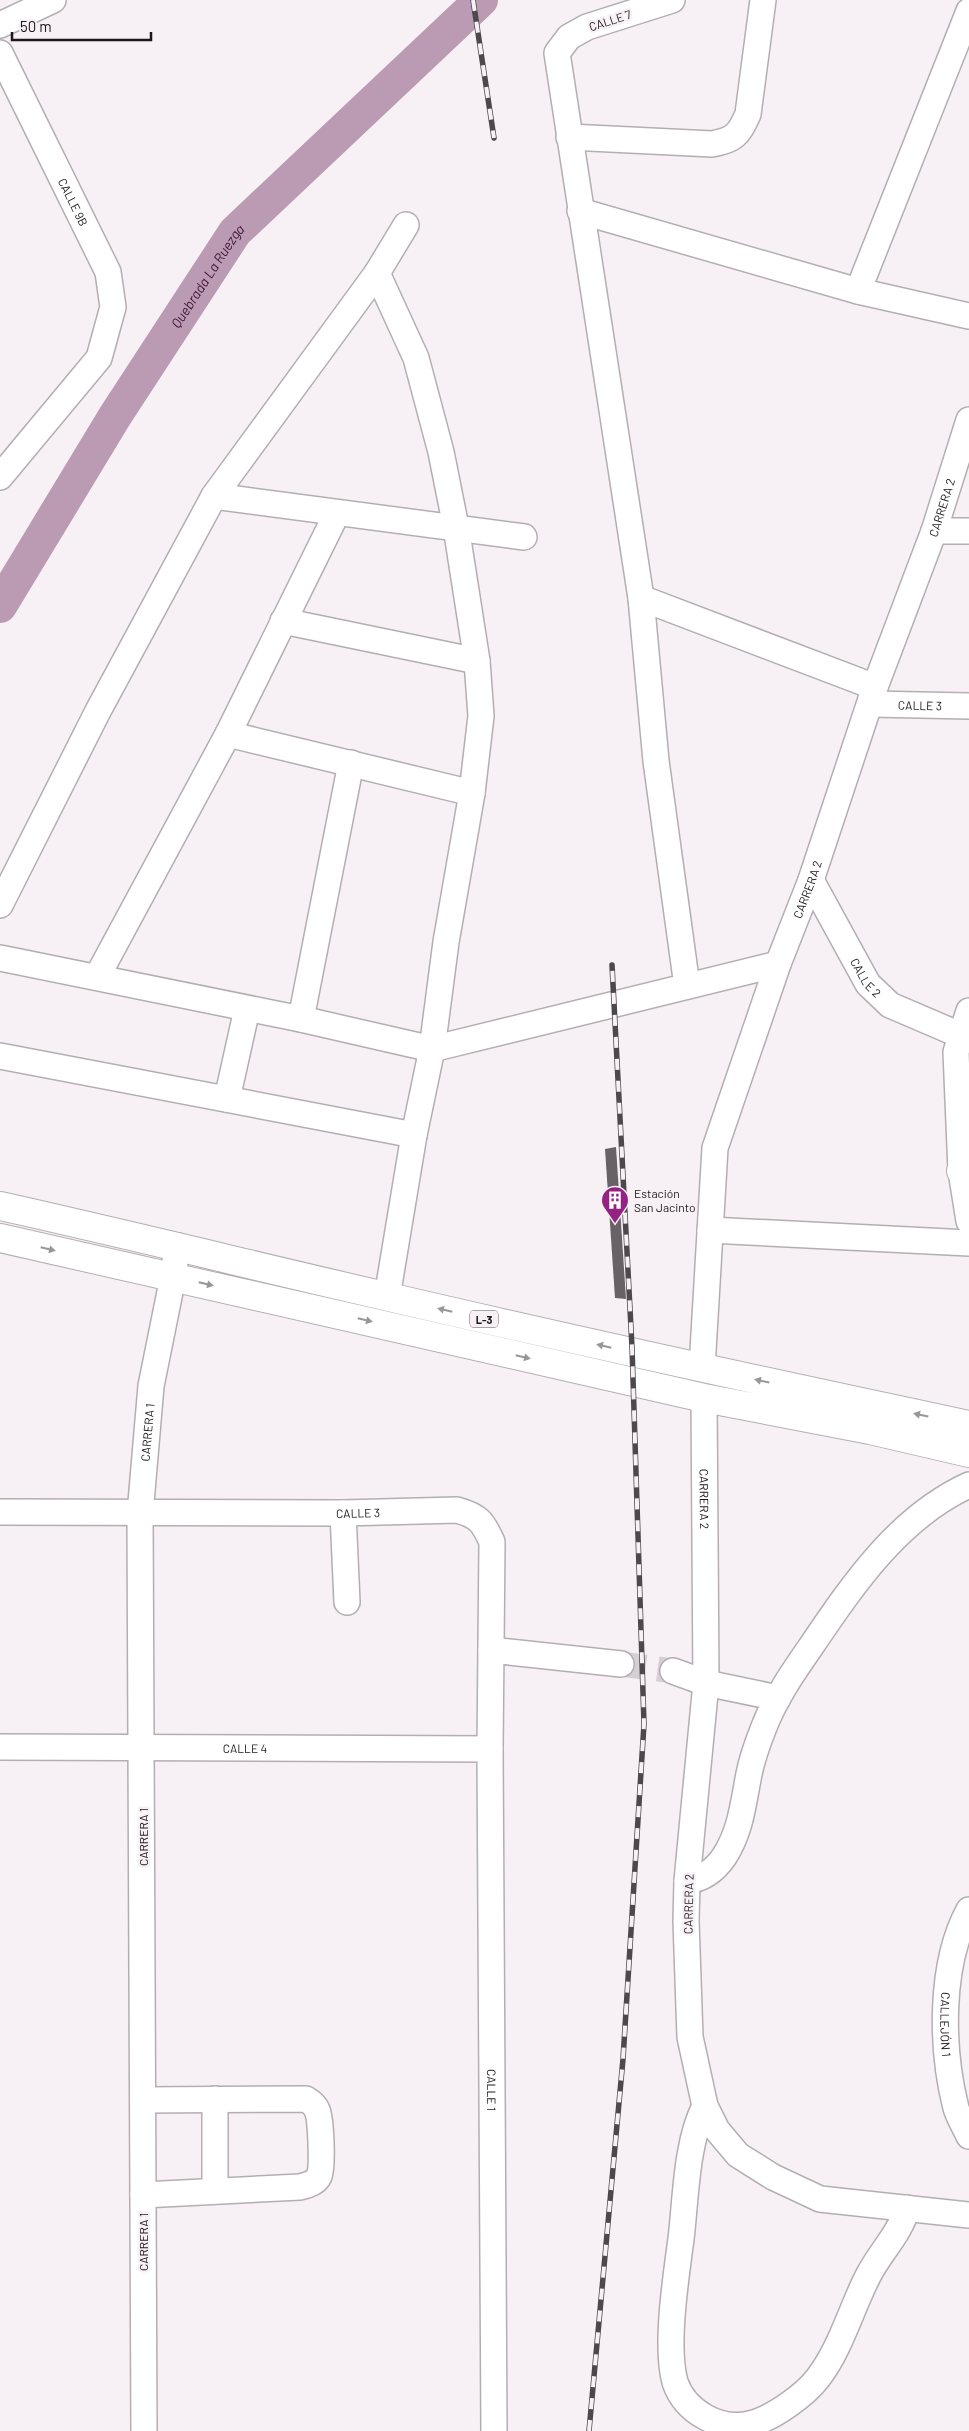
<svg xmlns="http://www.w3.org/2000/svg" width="969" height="2431" viewBox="0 0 969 2431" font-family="Barlow,sans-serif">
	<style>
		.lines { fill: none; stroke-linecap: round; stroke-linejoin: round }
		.river { stroke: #bb9ab3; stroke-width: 34 }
		.building { fill: #686266 }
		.minor-tunnel { stroke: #d6d0d4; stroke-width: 25; stroke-dasharray: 25 12; stroke-linecap: butt }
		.minor-casing { stroke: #b4aeb3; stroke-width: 28 }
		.major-casing { stroke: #b4aeb3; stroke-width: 30 }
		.minor { stroke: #fff; stroke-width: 25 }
		.major { stroke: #fff; stroke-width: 28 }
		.rail-casing { stroke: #4c484b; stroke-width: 5.5 }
		.rail { stroke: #f7f0f5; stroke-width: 4; stroke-dasharray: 11; stroke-linecap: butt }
		.oneway { fill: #989798 }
		.labels { text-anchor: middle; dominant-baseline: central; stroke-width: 5; stroke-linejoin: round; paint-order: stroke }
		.shield { fill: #f7f0f5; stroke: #5d595c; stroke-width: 1 }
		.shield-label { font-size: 11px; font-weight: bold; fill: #1b181a }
		.street-label { font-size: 12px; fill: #1b181a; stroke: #f7f0f5 }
		.poi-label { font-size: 12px; fill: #1b181a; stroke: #f7f0f5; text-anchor: start }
		.water-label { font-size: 14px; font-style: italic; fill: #42173a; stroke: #f7f0f5 }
	</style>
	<rect width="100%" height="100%" fill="#f7f0f5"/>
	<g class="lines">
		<!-- river -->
		<path class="river" id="s1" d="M0 606 115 416 235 232 481 0"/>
	</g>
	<!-- building -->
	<path class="building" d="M616 1147 626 1299 615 1298 605 1149Z"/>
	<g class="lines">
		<!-- minor-tunnel -->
		<path class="minor-tunnel" d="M621 1664 673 1671"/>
		<!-- minor casing -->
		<g class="minor-casing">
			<g id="minor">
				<path d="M672 0 587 27 569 37 557 53 641 598 656 761 687 986"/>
				<path d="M0 25 53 0"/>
				<path id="s2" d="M0 53 108 272 113 307 99 358 0 477"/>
				<path d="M569 137 712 144C734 140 739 135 748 114L763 0"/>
				<path d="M580 211 858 291 969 316"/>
				<path d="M377 273 406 225"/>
				<path d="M858 291 969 11"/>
				<path d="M214 496 524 537"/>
				<path d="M934 531H969"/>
				<path d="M641 598 875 687"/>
				<path d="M283 621 477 661"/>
				<path id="s3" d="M871 704 969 706"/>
				<path d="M228 734 472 793"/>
				<path id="s4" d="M811 880 868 984 890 1005 960 1035"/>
				<path d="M0 905 98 711 214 496 377 273 416 358 441 452 456 527 477 661 481 716 472 793 446 942 432 1049 414 1135 387 1297"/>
				<path d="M0 958 301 1019 432 1049 778 964"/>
				<path d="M97 977 228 734 337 513"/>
				<path d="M969 1011 956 1052 961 1171 969 1221"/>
				<path d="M301 1019 351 763"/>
				<path d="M0 1056 414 1135"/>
				<path d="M227 1099 247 1009"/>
				<path d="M710 1230 969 1243"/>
				<path id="s5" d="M702 1368 715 1148 778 964 811 880 875 687 934 531 969 420"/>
				<path id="s6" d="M704 1398 706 1683 687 1881 686 1921 690 2037 705 2106 717 2130 738 2155 773 2177 820 2199 969 2215"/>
				<path id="s7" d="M0 1512 343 1513 457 1510C479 1516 483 1522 492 1542L490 1749 494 2431"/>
				<path d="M343 1513 347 1602"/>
				<path d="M491 1650 621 1664"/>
				<path d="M673 1671 706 1683 778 1698"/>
				<path id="s8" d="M0 1747 490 1749"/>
				<path d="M687 1881C703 1879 715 1870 724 1857 741 1831 743 1804 749 1774 752 1759 758 1742 764 1727 775 1698 794 1671 812 1645 854 1583 899 1517 969 1485"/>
				<path id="s9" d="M969 1910C939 1965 941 2049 956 2108 959 2118 965 2127 969 2136"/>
				<path d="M143 2100 306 2099C311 2102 315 2105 317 2110 321 2119 323 2167 319 2176 316 2183 307 2185 300 2187L143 2195"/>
				<path d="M705 2106C686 2143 686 2197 681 2239 676 2277 665 2346 675 2382 685 2412 720 2431 750 2424 772 2419 805 2395 818 2378 841 2348 851 2309 868 2276 880 2252 900 2234 907 2208"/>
				<path d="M215 2191V2099"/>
				<path id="s10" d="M144 2431 140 1514 151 1386 173 1277 177 1246"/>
			</g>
		</g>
		<!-- major casing -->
		<g class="major-casing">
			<path id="major" d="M961 1171 969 1168
				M0 1206C130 1235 259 1267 389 1297 582 1342 775 1384 969 1425
				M0 1238 704 1398 870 1430 969 1453"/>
		</g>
		<!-- minor -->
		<use href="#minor" class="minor"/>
		<!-- major -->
		<use href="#major" class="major"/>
		<!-- rail casing -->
		<g class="rail-casing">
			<path id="rail" d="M473 0 494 138
				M589 2431 623 2059 644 1724 632 1347 612 965"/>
		</g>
		<!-- rail -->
		<use href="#rail" class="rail"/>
	</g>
	<!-- one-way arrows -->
	<defs><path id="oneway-solid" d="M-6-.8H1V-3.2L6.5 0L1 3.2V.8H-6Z" transform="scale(1.25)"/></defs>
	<g class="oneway">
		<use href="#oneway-solid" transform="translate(48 1249) rotate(13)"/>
		<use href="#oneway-solid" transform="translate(206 1284) rotate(13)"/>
		<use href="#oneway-solid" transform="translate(445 1310) rotate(-167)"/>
		<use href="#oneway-solid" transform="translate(365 1320) rotate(13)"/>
		<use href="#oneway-solid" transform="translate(604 1346) rotate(-167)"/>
		<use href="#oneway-solid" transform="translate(523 1357) rotate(13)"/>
		<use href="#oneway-solid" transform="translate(762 1381) rotate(-168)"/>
		<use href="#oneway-solid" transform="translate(921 1415) rotate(-168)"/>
	</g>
	<!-- icons -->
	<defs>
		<g id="building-pin" transform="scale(1.4375)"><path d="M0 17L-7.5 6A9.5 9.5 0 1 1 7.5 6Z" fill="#932282" stroke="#f7f0f5"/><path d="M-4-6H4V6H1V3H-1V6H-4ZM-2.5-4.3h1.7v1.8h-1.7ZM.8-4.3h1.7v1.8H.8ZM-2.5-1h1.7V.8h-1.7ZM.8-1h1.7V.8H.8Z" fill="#fff"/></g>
	</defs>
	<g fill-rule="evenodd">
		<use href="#building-pin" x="615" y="1200"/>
	</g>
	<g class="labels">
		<!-- shield labels -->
		<rect class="shield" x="470" y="1310.5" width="28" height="17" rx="4"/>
		<g class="shield-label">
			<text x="484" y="1319">L-3</text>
		</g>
		<!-- street labels -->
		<g class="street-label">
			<text transform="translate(610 20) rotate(-18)">CALLE 7</text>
			<text stroke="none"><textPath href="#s2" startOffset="166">CALLE 9B</textPath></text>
			<text stroke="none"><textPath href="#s5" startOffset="900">CARRERA 2</textPath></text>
			<text stroke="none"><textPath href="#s3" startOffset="49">CALLE 3</textPath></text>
			<text stroke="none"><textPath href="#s5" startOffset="495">CARRERA 2</textPath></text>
			<text stroke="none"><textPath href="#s4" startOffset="112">CALLE 2</textPath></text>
			<text stroke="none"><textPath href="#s10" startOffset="999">CARRERA 1</textPath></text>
			<text stroke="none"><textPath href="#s6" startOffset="101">CARRERA 2</textPath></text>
			<text stroke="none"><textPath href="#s7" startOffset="358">CALLE 3</textPath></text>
			<text stroke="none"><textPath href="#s8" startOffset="245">CALLE 4</textPath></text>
			<text transform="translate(143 1837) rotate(-90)">CARRERA 1</text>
			<text transform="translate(688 1904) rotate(-89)">CARRERA 2</text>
			<text stroke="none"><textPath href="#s9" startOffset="118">CALLEJÓN 1</textPath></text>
			<text stroke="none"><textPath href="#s7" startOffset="1055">CALLE 1</textPath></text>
			<text transform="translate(143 2242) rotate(-90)">CARRERA 1</text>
		</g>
		<!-- poi labels -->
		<g class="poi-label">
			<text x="634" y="1193">Estación<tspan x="634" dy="14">San Jacinto</tspan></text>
		</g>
		<!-- water labels -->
		<g class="water-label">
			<text stroke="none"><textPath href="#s1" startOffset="390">Quebrada La Ruezga</textPath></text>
		</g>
	</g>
	<!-- scale -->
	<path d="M12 32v8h139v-8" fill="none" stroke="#1b181a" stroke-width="2.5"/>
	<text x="20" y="32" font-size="15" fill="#1b181a" stroke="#f7f0f5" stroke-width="4" paint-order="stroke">50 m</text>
</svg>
